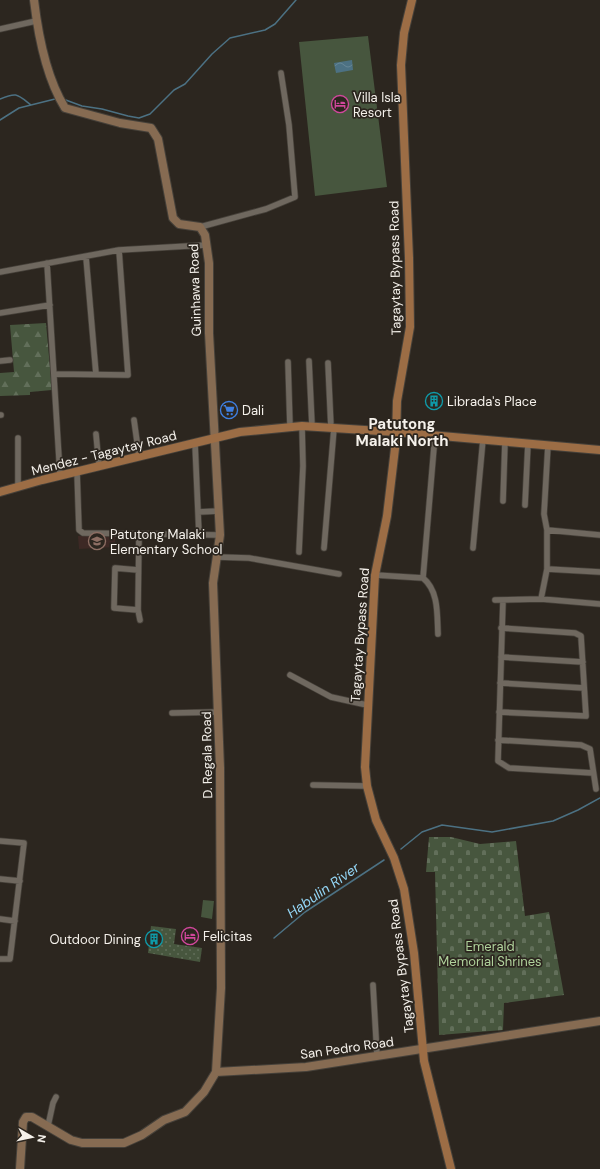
<svg xmlns="http://www.w3.org/2000/svg" width="600" height="1169" viewBox="0 0 600 1169" font-family="'DM Sans',sans-serif">
	<style>
		.education { fill: #3d2925 }
		.grass { fill: url(#grass-dots) }
		.forest { fill: url(#forest-firs) }
		.cemetery { fill: url(#cemetery-stones) }
		.garden { fill: #47563e }
		.water { fill: url(#water-waves) }
		.lines { fill: none; stroke-linecap: round; stroke-linejoin: round }
		.stream { stroke: #4c7183; stroke-width: 1.5 }
		.street-casing { stroke: #46413a; stroke-width: 7 }
		.secondary-casing { stroke: #46413a; stroke-width: 10 }
		.primary-casing { stroke: #46413a; stroke-width: 10 }
		.street { stroke: #6f685f; stroke-width: 5.5 }
		.secondary { stroke: #866b52; stroke-width: 8 }
		.primary { stroke: #9c6d45; stroke-width: 8 }
		.labels { text-anchor: middle; dominant-baseline: central; stroke-width: 3.5; stroke-linejoin: round; paint-order: stroke }
		.poi-label { font-size: 13px; fill: #f5f1eb; stroke: #2c261f; text-anchor: start }
		.street-label { font-size: 13px; fill: #f5f1eb; stroke: #2c261f }
		.park-label { font-size: 13px; fill: #b0d29c; stroke: #2c261f }
		.water-label { font-size: 14px; font-style: italic; fill: #94d6f6; stroke: #2c261f }
		.quarter-label { font-size: 15px; font-weight: bold; fill: #f5f1eb; stroke: #2c261f }
	</style>
	<defs>
		<pattern id="grass-dots" width="8" height="8" patternUnits="userSpaceOnUse"><rect width="8" height="8" fill="#47563e"/><path d="M2 2h.1M6 6h.1" fill="none" stroke="#626f5a" stroke-width="1.8" stroke-linecap="round"/></pattern>
		<pattern id="forest-firs" width="22" height="20" patternUnits="userSpaceOnUse"><rect width="22" height="20" fill="#47563e"/><path d="M5 1l3.5 6h-7zM16 11l3.5 6h-7z" fill="#626f5a"/></pattern>
		<pattern id="cemetery-stones" width="16" height="16" patternUnits="userSpaceOnUse"><rect width="16" height="16" fill="#47563e"/><path d="M2 7V4a2 2 0 0 1 4 0v3zM10 15v-3a2 2 0 0 1 4 0v3z" fill="#626f5a"/></pattern>
		<pattern id="water-waves" width="16" height="10" patternUnits="userSpaceOnUse"><rect width="16" height="10" fill="#4c7183"/><path d="M0 5q4-4 8 0t8 0" fill="none" stroke="#668695"/></pattern>
	</defs>
	<rect width="100%" height="100%" fill="#2c261f"/>
	<!-- education -->
	<path class="education" d="M115 534V547L79 549 78 536Z"/>
	<!-- grass -->
	<path class="grass" d="M151 926 176 929 174 944 202 948 200 962 148 953Z"/>
	<!-- forest -->
	<path class="forest" d="M46 323 52 390 30 392V395L0 396V373L14 372 10 325Z"/>
	<!-- cemetery -->
	<path class="cemetery" d="M429 837H451L480 844 516 841 525 916 549 912 564 995 504 1003 503 1030 439 1035 435 872H426Z"/>
	<!-- garden -->
	<path class="garden" d="M368 36 387 187 315 196 299 42Z
		M203 900 214 901 212 919 201 917Z"/>
	<!-- water -->
	<path class="water" d="M352 60 353 70 336 73 334 63Z"/>
	<g class="lines">
		<!-- stream -->
		<path class="stream" d="M0 99C17 92 17 94 31 105
			M63 99 82 106 102 109 128 116 139 118 150 114 174 90 185 84 212 54 230 38 265 30 275 24 296 0
			M0 120 19 108 55 99
			M401 849 422 832 442 825 492 832 553 821 578 810 600 798
			M274 938 305 912 384 860"/>
		<!-- street casing -->
		<g class="street-casing">
			<path id="street" d="M0 29 36 21
				M200 227 266 209 295 197 289 125 281 73
				M86 257 96 374
				M47 263 60 475
				M0 272 119 250 206 245
				M0 313 50 305
				M0 361 10 360
				M309 361 312 426
				M288 362 290 427
				M328 363 331 428
				M55 374 128 375 119 250
				M0 415H1
				M134 420 139 456
				M96 434 99 466
				M195 443 199 535
				M77 471 79 530 83 533 220 535
				M18 487V438
				M503 501 505 441
				M525 505 528 443
				M198 512 219 511
				M547 530 600 535
				M139 534 138 610 140 620
				M324 548 334 428
				M473 548 483 439
				M299 552 303 466 302 426
				M217 557 249 558 339 574
				M547 569 600 572
				M138 570 115 568 114 608 138 610
				M375 575 423 578 435 435
				M423 578C439 591 437 615 438 634
				M541 599 547 569V530L544 514 548 445
				M495 600 541 599 600 604
				M503 600 498 761 509 768 593 773
				M501 657 583 662
				M290 675 331 697 367 705
				M500 683 584 688
				M499 712 586 716 581 636 575 633 501 628
				M172 713 218 712
				M498 740 581 745 590 749 596 789
				M313 785 367 786
				M0 841 24 843 10 959H0
				M0 879 20 881
				M0 919 15 921
				M373 985 377 1055
				M48 1126 53 1103 56 1097"/>
		</g>
		<!-- secondary casing -->
		<g class="secondary-casing">
			<path id="secondary" d="M216 1072 306 1067 600 1021
				M20 1169 23 1122 26 1117H32L71 1140 82 1143H124L142 1135 164 1120 185 1112 204 1092 216 1072 221 988 220 768 213 583 220 535 209 333V263L205 235 200 227 179 224 173 218 158 139 151 128 120 123 65 108C47 79 38 34 34 0"/>
		</g>
		<!-- primary casing -->
		<g class="primary-casing">
			<path id="primary" d="M412 0 404 33 401 65 409 258 410 327 397 401 396 440 387 516 375 575 365 767 367 786 376 820 394 858 404 889 414 953 424 1061 451 1169
				M0 492 42 480 240 432 302 426 396 432 600 450"/>
		</g>
		<!-- street -->
		<use href="#street" class="street"/>
		<!-- secondary -->
		<use href="#secondary" class="secondary"/>
		<!-- primary -->
		<use href="#primary" class="primary"/>
	</g>
	<!-- icons -->
	<defs>
		<g id="hotel-ring" transform="scale(0.9)"><circle r="9.5" fill="#2c261f" stroke="#d1479c" stroke-width="1.5"/><path d="M-6-4.5h1.5V1H6V5H4.5V3h-9V5H-6ZM-4 0a1.8 1.8 0 1 1 3.6 0ZM.5 0V-2.5h3Q6-2.5 6 0Z" fill="#d1479c"/></g>
		<g id="building-ring" transform="scale(0.9)"><circle r="9.5" fill="#2c261f" stroke="#0f9aa8" stroke-width="1.5"/><path d="M-4-6H4V6H1V3H-1V6H-4ZM-2.5-4.3h1.7v1.8h-1.7ZM.8-4.3h1.7v1.8H.8ZM-2.5-1h1.7V.8h-1.7ZM.8-1h1.7V.8H.8Z" fill="#0f9aa8"/></g>
		<g id="supermarket-ring" transform="scale(0.9)"><circle r="9.5" fill="#2c261f" stroke="#3f7fe0" stroke-width="1.5"/><path d="M-6-5.5h2.5l.6 2H6L4.5 2H-2.5L-4.4-4H-6ZM-1.5 3.2a1.3 1.3 0 1 0 .1 0ZM3 3.2a1.3 1.3 0 1 0 .1 0Z" fill="#3f7fe0"/></g>
		<g id="school-ring" transform="scale(0.9)"><circle r="9.5" fill="#2c261f" stroke="#8d6e63" stroke-width="1.5"/><path d="M0-5L7-2L0 1L-7-2ZM-4 1L0 2.5L4 1V4Q0 6-4 4Z" fill="#8d6e63"/></g>
	</defs>
	<g fill-rule="evenodd">
		<use href="#hotel-ring" x="340" y="104"/>
		<use href="#building-ring" x="434" y="401"/>
		<use href="#supermarket-ring" x="229" y="410"/>
		<use href="#school-ring" x="97" y="541"/>
		<use href="#hotel-ring" x="190" y="936"/>
		<use href="#building-ring" x="154" y="939"/>
	</g>
	<g class="labels">
		<!-- poi labels -->
		<g class="poi-label">
			<text x="353" y="97">Villa Isla<tspan x="353" dy="15">Resort</tspan></text>
			<text x="447" y="401">Librada's Place</text>
			<text x="242" y="410">Dali</text>
			<text x="110" y="534">Patutong Malaki<tspan x="110" dy="15">Elementary School</tspan></text>
			<text x="203" y="936">Felicitas</text>
			<text x="141" y="939" text-anchor="end">Outdoor Dining</text>
		</g>
		<!-- street labels -->
		<g class="street-label">
			<text transform="translate(395 268) rotate(-91)">Tagaytay Bypass Road</text>
			<text transform="translate(195 290) rotate(-92)">Guinhawa Road</text>
			<text transform="translate(104 453) rotate(-14)">Mendez - Tagaytay Road</text>
			<text transform="translate(360 635) rotate(-86)">Tagaytay Bypass Road</text>
			<text transform="translate(207 755) rotate(-91)">D. Regala Road</text>
			<text transform="translate(401 966) rotate(-97)">Tagaytay Bypass Road</text>
			<text transform="translate(347 1048) rotate(-8)">San Pedro Road</text>
		</g>
		<!-- park labels -->
		<g class="park-label">
			<text x="490" y="946">Emerald<tspan x="490" dy="15">Memorial Shrines</tspan></text>
		</g>
		<!-- water labels -->
		<g class="water-label">
			<text transform="translate(323 890) rotate(-35)">Habulin River</text>
		</g>
		<!-- quarter labels -->
		<g class="quarter-label">
			<text x="402" y="424">Patutong<tspan x="402" dy="17">Malaki North</tspan></text>
		</g>
	</g>
	<!-- north arrow -->
	<g transform="translate(32 1137) rotate(99)" stroke="#2c261f" stroke-width="3" paint-order="stroke">
	<path d="M0-3L7 15L0 10L-7 15Z" fill="#f5f1eb"/>
	<text y="-6" font-size="11" font-weight="bold" text-anchor="middle" fill="#f5f1eb">N</text>
	</g>
</svg>
